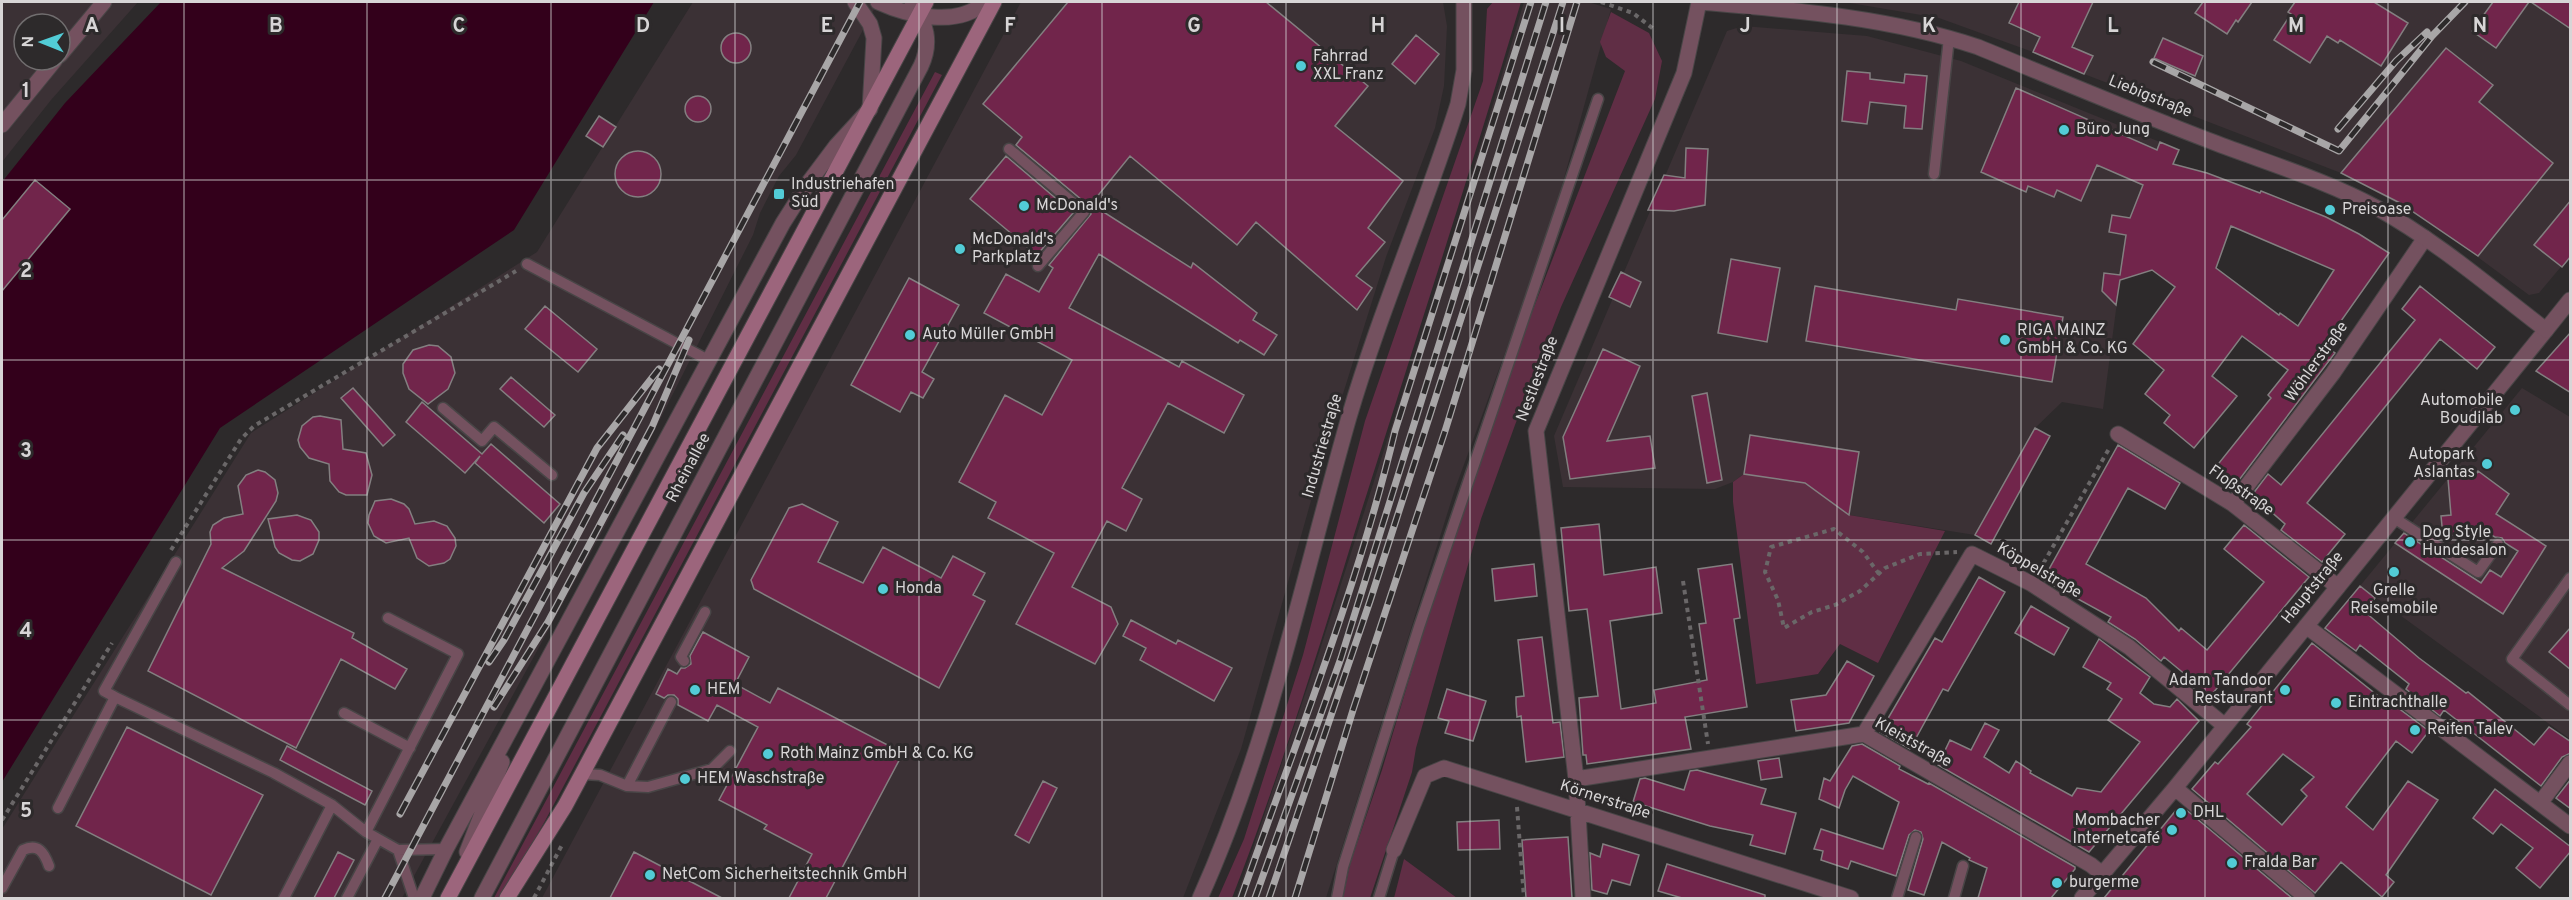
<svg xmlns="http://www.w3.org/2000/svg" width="2572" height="900" viewBox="0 0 2572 900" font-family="Overpass,sans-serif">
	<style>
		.built { fill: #3b3135; fill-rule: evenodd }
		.green { fill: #602e45 }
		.water { fill: #33001b }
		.building { fill: #71254b; stroke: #837f80; stroke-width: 1.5; fill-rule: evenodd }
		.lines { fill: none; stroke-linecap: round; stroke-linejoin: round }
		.service-casing { stroke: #484546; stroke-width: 13 }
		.minor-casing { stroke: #484546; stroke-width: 17 }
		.tertiary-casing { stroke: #484546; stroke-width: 17 }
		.secondary-casing { stroke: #484546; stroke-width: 17 }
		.path { stroke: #6a6768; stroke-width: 4; stroke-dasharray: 4.5 4.5; stroke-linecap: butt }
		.service { stroke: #74515f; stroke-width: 10 }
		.minor { stroke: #74515f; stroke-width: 15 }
		.tertiary { stroke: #74515f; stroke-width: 15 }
		.secondary { stroke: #9c657c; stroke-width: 15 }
		.rail-casing { stroke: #a8a6a7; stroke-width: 7 }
		.rail { stroke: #2d2a2b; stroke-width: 4.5; stroke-dasharray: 14; stroke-linecap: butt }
		.grid { fill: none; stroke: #d7d5d6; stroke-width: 1.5; stroke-opacity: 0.55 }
		.poi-dot { fill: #52ccd6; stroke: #2d2a2b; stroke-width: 2 }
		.labels { text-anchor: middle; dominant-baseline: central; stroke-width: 6; stroke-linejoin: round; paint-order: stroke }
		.poi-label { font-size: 16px; fill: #d7d5d6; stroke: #2d2a2b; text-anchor: start }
		.street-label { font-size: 16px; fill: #d7d5d6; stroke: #2d2a2b }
		.grid-label { font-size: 20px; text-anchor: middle; font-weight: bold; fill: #d7d5d6; stroke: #2d2a2b; stroke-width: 6; stroke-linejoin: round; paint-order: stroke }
	</style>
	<rect width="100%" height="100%" fill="#2d2a2b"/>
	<!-- built -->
	<path class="built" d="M2 2H138L51 100 2 162ZM24 24H60V60H24Z
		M693 2H878L796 155 779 176 760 213 753 235 621 497 402 898H2V829L251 433 537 252Z
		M1021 2H1443L1447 26 1444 86 1435 128 1386 257 1325 451 1241 749 1183 898H542Z
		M1524 2H1588L1611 9 1548 236 1455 489 1326 898H1236L1317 659 1459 216Z
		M1844 2H2570V256L2539 293 2529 295 2429 221 2341 173 2084 74 2033 52 1939 18Z
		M1743 26 1867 36 1961 61 2160 142 2127 226 2103 409 2062 402 2035 428 1975 535 1849 515 1805 483 1744 474 1733 482 1715 489 1563 487 1554 436 1727 31Z
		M2522 388 2570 417V739L2360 586Z"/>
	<!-- green -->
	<path class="green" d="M1493 2H1521C1470 173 1415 342 1361 512 1321 642 1281 772 1232 898H1218L1244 839 1303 655 1365 421 1483 81 1487 9Z
		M1611 12 1649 33 1662 61 1655 99 1561 307 1515 425 1481 519 1416 748 1412 772 1370 898H1343L1350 864 1382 770 1472 468 1625 71 1606 57 1600 42Z
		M935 72 942 75 545 821 501 898H494Z
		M1744 474 1805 483 1849 515 1945 531 1878 663 1840 644 1818 674 1756 684 1733 502V482Z
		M1404 859 1457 898H1394Z"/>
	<!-- water -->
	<path class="water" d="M161 2H654L514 230 220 428 2 782V182L65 103Z"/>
	<!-- building -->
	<path class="building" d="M1068 2H1266L1368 86 1335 126 1403 181 1368 228 1385 242 1356 276 1372 288 1357 310 1256 222 1237 245 1130 156 1091 204 1191 268 1193 263 1257 313 1253 320 1277 335 1264 355 1240 340 1238 343 1099 254 1069 308 1179 367 1182 361 1244 395 1224 433 1168 403 1122 488 1142 499 1126 531 1107 521 1072 587 1111 607 1118 624 1095 664 1016 624 1054 553 988 518 996 502 959 482 1005 395 1042 415 1072 360 984 313 1006 274 1039 292 1053 268 1049 265 1091 214 1089 206 1016 145 1022 137 983 104Z
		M2019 2H2093L2072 47 2093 56 2084 74 2033 52 2040 37 2009 23Z
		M2203 2H2252L2238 22 2236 20 2227 34 2195 13Z
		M2295 2H2374L2408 23 2381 66 2340 40 2338 43 2327 36 2310 63 2274 40 2291 14 2288 12Z
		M2493 2H2529L2496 48 2472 31Z
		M2531 2H2571V29L2556 19Z
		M721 48a15 15 0 1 1 30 0a15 15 0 1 1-30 0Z
		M1416 35 1439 54 1415 84 1392 64Z
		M2163 38 2203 56 2195 76 2154 58Z
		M2446 48 2493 85 2479 102 2553 163 2478 256 2400 203 2341 173Z
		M1847 71 1870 73V79L1904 83 1905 74 1927 76 1922 129 1904 128 1906 106 1870 102 1867 124 1842 121Z
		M2016 88 2157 150 2160 142 2179 150 2173 164 2207 173 2260 193 2261 191 2326 217 2359 234 2389 253 2324 345 2335 353 2236 484 2215 468 2271 398 2268 395 2288 370 2242 336 2212 376 2237 396 2194 448 2164 423 2170 415 2145 394 2164 370 2133 344 2175 287 2152 270 2120 280 2116 305 2102 291 2104 273 2120 275 2126 235 2109 232 2112 215 2130 218 2143 185 2097 165 2081 201 2057 190 2054 197 2028 186 2026 192 1981 172ZM2231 226 2334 270 2298 326 2280 313 2279 315 2216 268Z
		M685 109a13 13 0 1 1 26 0a13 13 0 1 1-26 0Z
		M599 116 616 127 603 147 586 136Z
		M1686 148 1708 149 1705 205 1674 211 1648 210 1664 175 1685 178Z
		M615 174a23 23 0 1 1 46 0a23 23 0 1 1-46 0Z
		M1006 156 1073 213 1037 255 970 199Z
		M35 180 70 209 2 291V220Z
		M2571 200V256L2562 267 2534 245Z
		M1731 259 1780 268 1767 342 1718 333Z
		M1621 272 1641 282 1630 307 1609 297Z
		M909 278 959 305 922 372 934 379 923 398 911 392 900 412 851 385Z
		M1815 286 1956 310 1958 299 2063 317 2052 382 1806 341Z
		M2420 286 2495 347 2477 369 2440 339 2307 503 2345 534 2322 562 2281 530 2285 524 2252 495 2268 474 2281 485 2402 336 2415 320 2402 309Z
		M545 306 597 349 578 372 525 329Z
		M2571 332V393L2536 371Z
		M429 345 438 346 451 357 455 373 448 389 428 404 409 389 403 373V364L413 350Z
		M1603 349 1640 366 1607 441 1650 436 1655 468 1570 479 1563 437Z
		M511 377 555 415 544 427 500 389Z
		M353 388 395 435 383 446 341 398Z
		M1707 393 1722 480 1707 483 1692 396Z
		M422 402 482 454 491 444 560 504 544 523 475 463 480 456 465 473 406 422Z
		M320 416 341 420 343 449 366 453 372 475 367 495H346L339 492 330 481 329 464 309 458 300 447 298 440 302 426 313 417Z
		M2035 428 2050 436 1991 544 1975 535Z
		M1750 435 1859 452 1849 515 1805 483 1744 474Z
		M2118 445 2180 483 2165 509 2128 488 2086 564 2146 598 2179 631 2181 628 2207 650 2264 582 2224 549 2244 525 2309 577 2208 699 2189 684 2192 680 2164 657 2161 661 2135 639 2108 622 2111 617 2045 581 2046 579 2043 580Z
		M2458 465 2475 476 2478 471 2509 494 2496 514 2546 546 2503 614 2395 543 2404 533 2481 583 2490 570 2501 577 2518 551 2505 543 2502 538 2495 537 2487 533 2443 536 2441 516 2451 515 2448 479Z
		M258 470 265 472 275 480 278 493 276 501 244 551 222 568 354 633 352 638 407 669 395 689 341 659 296 748 148 671 211 544 210 532 213 525 224 518 243 514 238 486 246 475Z
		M391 499 404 504 409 509 415 524 434 521 447 526 455 538 456 546 450 559 444 563 429 566 417 558 409 538 386 543 374 536 368 523 369 515 375 501Z
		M802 504 838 522 818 562 863 583 883 547 941 578 953 556 985 573 973 595 985 601 939 688 754 589 751 580 789 508Z
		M297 515 311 520 319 532V540L313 554 300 561 292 560 279 553 275 547 268 519Z
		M1599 524 1604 575 1656 567 1662 613 1610 621 1621 709 1656 703 1654 690 1707 680 1699 624 1706 623 1698 569 1732 564 1740 618 1734 619 1747 707 1685 717 1691 749 1587 764 1586 755H1583L1579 698 1598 696 1587 609 1569 611 1561 528Z
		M1534 564 1537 596 1495 601 1492 569Z
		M1979 577 2005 592 1948 691 1943 689 1910 749 1880 732 1935 638 1942 642Z
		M2360 586 2375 598 2365 612 2419 658 2466 693 2468 692 2534 745 2549 727 2571 742V753L2562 757 2541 786 2444 710 2440 716 2406 689 2409 684 2360 645 2356 651 2325 628Z
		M2031 606 2069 628 2054 655 2015 633Z
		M1131 620 1176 644 1178 640 1232 668 1214 701 1140 660 1146 648 1123 636Z
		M2571 627V670L2549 652Z
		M703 632 749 657 735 684 770 703 778 688 903 753 826 898H789L812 854 764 829 767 825 719 800 758 727 717 705 708 721 678 705V699L674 695H668L664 698 656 694 668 669 677 674 681 668H685L691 664 690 656Z
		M1542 637 1553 723 1560 722 1564 757 1526 762 1521 716 1517 717 1516 704V697L1524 696 1518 640Z
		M2099 639 2150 677 2140 693 2154 704 2170 707 2177 699 2199 721 2089 852 1938 765 1950 740 1971 750 1985 723 1999 730 1984 757 2009 773 2016 761 2031 771 2030 773 2072 796 2077 788 2101 792 2140 742 2108 720 2122 699 2107 689 2111 683 2083 667Z
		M2312 643 2392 707 2394 705 2429 731 2412 753 2396 741 2346 807 2373 830 2408 781 2438 800 2386 875 2394 882 2382 897 2341 862 2315 893 2192 789 2215 762 2218 764 2251 727 2247 724ZM2283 754 2314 777 2301 790 2307 796 2282 825 2247 794Z
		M1847 661 1874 676 1849 723 1796 731 1791 700 1826 695Z
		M1447 689 1486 701 1473 741 1445 733 1449 721 1438 718Z
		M127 727 263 795 211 895 76 826Z
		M1862 744 1900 766 1899 769 1928 784 1929 783 2075 867V869L2051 898H1978L1987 868 1969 860 1970 858 1942 842 1924 895 1908 890 1923 839 1921 832 1915 830 1909 835 1896 876 1851 861 1848 869 1821 860 1823 851 1814 849 1821 829 1883 849 1899 802 1853 776 1845 790 1839 808 1819 799 1824 778 1830 781 1852 746Z
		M287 746 372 791 365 805 280 760Z
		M1779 758 1782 777 1761 780 1758 761Z
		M1697 770 1766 789 1761 804 1796 813 1785 854 1750 845 1753 835 1710 826 1633 802 1640 779 1645 778 1684 790 1690 771Z
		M2571 779V809L2556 798Z
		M1043 781 1057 788 1029 843 1015 835Z
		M2495 789 2571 847V851L2540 888 2516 868 2533 848 2501 824 2493 834 2473 818Z
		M2184 808 2292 898H2104L2177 809Z
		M1499 820 1500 849 1458 850 1457 822Z
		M1568 837 1572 898H1526L1522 840Z
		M1603 844 1639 855 1630 885 1612 880 1607 894 1592 890 1590 853 1600 857Z
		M338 852 354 860 334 898H314Z
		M634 852 722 898H610Z
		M1667 864 1765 895V898H1682L1658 891Z"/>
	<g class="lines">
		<!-- service casing -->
		<g class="service-casing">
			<path id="service" d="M1009 149 1084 212 1038 266
				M1934 174 1949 38
				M527 264 710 361
				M443 408 482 441 494 427 552 475
				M2394 518 2478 572 2498 544
				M2570 578 2512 659 2570 705
				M684 661 681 657 705 612
				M115 697 104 691 176 562
				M344 713 410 748
				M583 774 600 775 627 786 648 787 712 769 730 751
				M627 786 671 702
				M58 808 115 697 274 773 332 805 366 832 398 850 446 849
				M366 832 458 654 388 618
				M398 850 414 898
				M2 888 23 850C38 843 44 852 49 866
				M284 898 332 805
				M347 898 378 839
				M1337 898 1343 867 1419 627 1598 99
				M1379 898 1394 850
				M1897 898 1916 837
				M1954 898 1963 866"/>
		</g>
		<!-- minor casing -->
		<g class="minor-casing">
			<path id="minor" d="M878 2C909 16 958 28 985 2
				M60 55 104 2
				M2 125 55 60
				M2118 434 2233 504 2338 587
				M2233 504 2333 373 2425 238
				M2306 626 2570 826
				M1864 734 1972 554 2032 584 2129 647 2225 726
				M1576 779 1864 734 2091 865 2102 874
				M2175 788 2307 898
				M2541 802 2570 763
				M1394 850 1425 776 1444 768 1851 898
				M467 852 502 762
				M422 898 446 849 783 223 809 182 836 146 870 109 874 38 870 24 855 2
				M482 898 921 66C932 42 926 23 912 2
				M1583 898 1576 779 1536 431 1684 73 1699 2
				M2082 898 2175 788 2546 330"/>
		</g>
		<!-- tertiary casing -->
		<g class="tertiary-casing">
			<path id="tertiary" d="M1699 2C1793 10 1888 17 1978 47 2056 79 2134 112 2213 142 2268 163 2325 180 2377 208 2438 242 2491 288 2546 330L2570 300
				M1200 898C1269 745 1303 578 1349 417 1380 311 1425 209 1458 104L1464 70V2"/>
		</g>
		<!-- secondary casing -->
		<g class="secondary-casing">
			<path id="secondary" d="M448 898 926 2
				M507 898 565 806 994 2"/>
		</g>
		<!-- path -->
		<path class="path" d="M1601 2 1633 13 1656 31
			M171 550 241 439 254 426 516 271
			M2039 571 2110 447
			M1879 574 1863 552 1834 529 1771 547 1765 572 1778 600 1784 628 1812 612 1835 605 1860 591 1885 568 1920 554 1957 552
			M1683 581 1708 744
			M2221 695 2228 701
			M1517 807 1524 898
			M2 820 112 643
			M534 898 563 843"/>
		<!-- service -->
		<use href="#service" class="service"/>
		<!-- minor -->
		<use href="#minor" class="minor"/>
		<!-- tertiary -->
		<use href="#tertiary" class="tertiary"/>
		<!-- secondary -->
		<use href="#secondary" class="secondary"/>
		<!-- rail casing -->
		<g class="rail-casing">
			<path id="rail" d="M2153 62 2339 151 2432 36 2465 2
				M2338 129 2396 61 2427 32
				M489 662 504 640 584 493 623 435
				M494 707 548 622 652 427 689 340
				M400 814 597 448 659 369
				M385 898 860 2
				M1241 898C1295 744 1357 590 1395 431L1531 2
				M1255 898 1341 658 1546 2
				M1269 898 1370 601 1563 2
				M1295 898 1353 710 1446 428 1577 2"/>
		</g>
		<!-- rail -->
		<use href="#rail" class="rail"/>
	</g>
	<!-- grid -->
	<path class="grid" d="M184 2V898M367 2V898M551 2V898M735 2V898M919 2V898M1102 2V898M1286 2V898M1470 2V898M1653 2V898M1837 2V898M2021 2V898M2205 2V898M2388 2V898M2 180H2570M2 360H2570M2 540H2570M2 720H2570"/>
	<!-- markers -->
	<g class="poi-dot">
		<circle cx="1301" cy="66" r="6"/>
		<circle cx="2064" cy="130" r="6"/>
		<rect x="773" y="188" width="12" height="12" rx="3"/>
		<circle cx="1024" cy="206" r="6"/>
		<circle cx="2330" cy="210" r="6"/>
		<circle cx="960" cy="249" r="6"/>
		<circle cx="910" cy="335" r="6"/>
		<circle cx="2005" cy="340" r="6"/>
		<circle cx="2515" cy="410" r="6"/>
		<circle cx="2487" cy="464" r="6"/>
		<circle cx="2410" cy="542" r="6"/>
		<circle cx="2394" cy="572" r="6"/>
		<circle cx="883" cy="589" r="6"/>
		<circle cx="695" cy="690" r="6"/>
		<circle cx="2285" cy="690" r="6"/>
		<circle cx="2336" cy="703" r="6"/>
		<circle cx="2415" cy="730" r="6"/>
		<circle cx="768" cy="754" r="6"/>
		<circle cx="685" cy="779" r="6"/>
		<circle cx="2181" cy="813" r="6"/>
		<circle cx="2172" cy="830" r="6"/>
		<circle cx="2232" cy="863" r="6"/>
		<circle cx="650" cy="875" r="6"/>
		<circle cx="2057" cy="883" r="6"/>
	</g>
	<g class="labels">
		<!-- poi labels -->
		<g class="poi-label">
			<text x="1313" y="57">Fahrrad<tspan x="1313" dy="18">XXL Franz</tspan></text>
			<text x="2076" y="130">Büro Jung</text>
			<text x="791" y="185">Industriehafen<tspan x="791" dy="18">Süd</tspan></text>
			<text x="1036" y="206">McDonald's</text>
			<text x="2342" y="210">Preisoase</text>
			<text x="972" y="240">McDonald's<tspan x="972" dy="18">Parkplatz</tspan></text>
			<text x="2017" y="331">RIGA MAINZ<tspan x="2017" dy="18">GmbH &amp; Co. KG</tspan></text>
			<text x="922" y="335">Auto Müller GmbH</text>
			<text x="2503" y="401" text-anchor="end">Automobile<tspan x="2503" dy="18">Boudilab</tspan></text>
			<text x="2475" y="455" text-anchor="end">Autopark<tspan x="2475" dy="18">Aslantas</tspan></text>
			<text x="2422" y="533">Dog Style<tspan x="2422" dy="18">Hundesalon</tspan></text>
			<text x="895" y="589">Honda</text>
			<text x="2394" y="591" text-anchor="middle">Grelle<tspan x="2394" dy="18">Reisemobile</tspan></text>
			<text x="2273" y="681" text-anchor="end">Adam Tandoor<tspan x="2273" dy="18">Restaurant</tspan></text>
			<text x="707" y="690">HEM</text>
			<text x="2348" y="703">Eintrachthalle</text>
			<text x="2427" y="730">Reifen Talev</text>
			<text x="780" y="754">Roth Mainz GmbH &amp; Co. KG</text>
			<text x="697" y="779">HEM Waschstraße</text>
			<text x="2193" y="813">DHL</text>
			<text x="2160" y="821" text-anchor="end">Mombacher<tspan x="2160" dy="18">Internetcafé</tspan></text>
			<text x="2244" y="863">Fralda Bar</text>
			<text x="662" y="875">NetCom Sicherheitstechnik GmbH</text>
			<text x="2069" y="883">burgerme</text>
		</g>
		<!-- street labels -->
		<g class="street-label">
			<text transform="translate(2150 97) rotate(22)">Liebigstraße</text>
			<text transform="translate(2317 362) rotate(-54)">Wöhlerstraße</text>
			<text transform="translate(1538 379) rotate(-69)">Nestlestraße</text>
			<text transform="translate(1323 446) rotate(-74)">Industriestraße</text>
			<text transform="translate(689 468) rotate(-62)">Rheinallee</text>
			<text transform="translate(2241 491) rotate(35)">Floßstraße</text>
			<text transform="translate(2039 571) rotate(30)">Köppelstraße</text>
			<text transform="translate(2313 588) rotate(-51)">Hauptstraße</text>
			<text transform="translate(1913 743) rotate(29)">Kleiststraße</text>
			<text transform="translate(1605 800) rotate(18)">Körnerstraße</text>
		</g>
	</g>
	<g class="grid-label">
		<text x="92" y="32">A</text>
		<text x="276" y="32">B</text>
		<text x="459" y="32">C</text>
		<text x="643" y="32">D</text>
		<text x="827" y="32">E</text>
		<text x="1010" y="32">F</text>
		<text x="1194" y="32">G</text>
		<text x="1378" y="32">H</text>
		<text x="1562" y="32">I</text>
		<text x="1745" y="32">J</text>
		<text x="1929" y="32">K</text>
		<text x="2113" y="32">L</text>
		<text x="2296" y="32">M</text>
		<text x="2480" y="32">N</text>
		<text x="26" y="97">1</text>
		<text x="26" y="277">2</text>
		<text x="26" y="457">3</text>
		<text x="26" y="637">4</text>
		<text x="26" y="817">5</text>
	</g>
	<!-- border -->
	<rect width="2572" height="900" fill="none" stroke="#d7d5d6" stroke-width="6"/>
	<!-- north arrow -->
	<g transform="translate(42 42) rotate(271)"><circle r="28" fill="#2d2a2b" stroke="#716e6f" stroke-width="1.5"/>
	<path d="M0-4.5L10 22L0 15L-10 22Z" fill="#52ccd6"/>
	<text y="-9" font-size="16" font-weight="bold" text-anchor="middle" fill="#d7d5d6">N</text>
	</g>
</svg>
